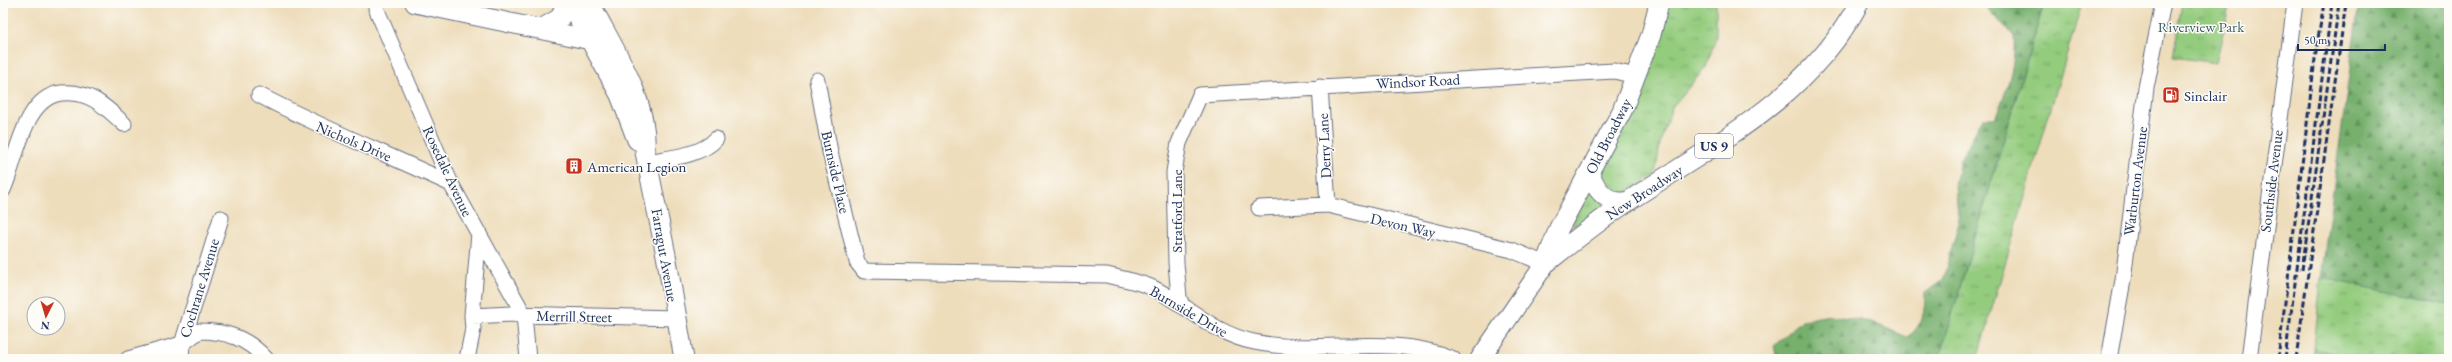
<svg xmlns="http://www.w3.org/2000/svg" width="2452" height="362" viewBox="0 0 2452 362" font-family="'EB Garamond',serif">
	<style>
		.grass { fill: url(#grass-tufts); stroke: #587e6e }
		.forest { fill: url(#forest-firs); stroke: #497066 }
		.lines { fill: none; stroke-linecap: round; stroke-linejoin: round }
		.minor-casing { stroke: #656c7f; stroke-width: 17 }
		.major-casing { stroke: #656c7f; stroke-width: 21 }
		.minor { stroke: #fff; stroke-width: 15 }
		.major { stroke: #fff; stroke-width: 19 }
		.rail { stroke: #1b2f5e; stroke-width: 3; stroke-dasharray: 6 3; stroke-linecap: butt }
		.labels { text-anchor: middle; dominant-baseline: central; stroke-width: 3; stroke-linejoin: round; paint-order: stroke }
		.shield { fill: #fdfcf7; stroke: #5f6c8c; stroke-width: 1 }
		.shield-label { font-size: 14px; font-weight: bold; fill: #1b2f5e }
		.park-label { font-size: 15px; fill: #3f5e68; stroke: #fdfcf7 }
		.street-label { font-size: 15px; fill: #1b2f5e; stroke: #fdfcf7 }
		.poi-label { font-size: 15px; fill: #1b2f5e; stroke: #fdfcf7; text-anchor: start }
	</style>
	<defs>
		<pattern id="grass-tufts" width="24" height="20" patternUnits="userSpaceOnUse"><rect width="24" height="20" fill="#94cc7e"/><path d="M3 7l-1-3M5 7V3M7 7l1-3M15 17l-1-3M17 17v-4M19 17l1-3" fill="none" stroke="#78a66a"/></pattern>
		<pattern id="forest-firs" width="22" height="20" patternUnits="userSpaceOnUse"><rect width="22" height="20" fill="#77b06d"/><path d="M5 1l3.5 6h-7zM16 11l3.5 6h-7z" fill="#61905d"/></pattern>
	</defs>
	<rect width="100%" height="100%" fill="#fdfcf7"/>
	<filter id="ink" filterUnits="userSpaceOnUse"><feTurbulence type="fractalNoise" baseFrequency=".025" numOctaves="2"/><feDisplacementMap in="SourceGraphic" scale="8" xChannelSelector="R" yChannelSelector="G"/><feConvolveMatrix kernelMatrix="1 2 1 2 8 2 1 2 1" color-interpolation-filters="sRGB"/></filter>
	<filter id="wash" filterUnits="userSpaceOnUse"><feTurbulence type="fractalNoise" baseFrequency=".012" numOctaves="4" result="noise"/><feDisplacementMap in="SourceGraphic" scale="16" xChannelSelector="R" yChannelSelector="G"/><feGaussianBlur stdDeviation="0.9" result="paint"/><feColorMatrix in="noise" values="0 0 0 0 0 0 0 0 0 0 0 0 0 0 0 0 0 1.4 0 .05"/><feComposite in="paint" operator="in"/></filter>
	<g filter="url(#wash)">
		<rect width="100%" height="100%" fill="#edb"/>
		<!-- grass -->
		<path class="grass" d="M1663 3H1716V38L1706 67 1672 107 1660 143 1655 175 1574 227 1575 211Z
			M2044 3H2082L1977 359H1939Z
			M2182 3H2230L2216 63 2173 57Z
			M2321 278 2449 304V359H2356L2314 349Z"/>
		<!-- forest -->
		<path class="forest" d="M1987 3H2044L1939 359H1777L1774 346 1802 320 1830 315 1871 322 1907 337C1923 326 1925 312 1925 293L1943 280 1959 222 1955 186 1960 160 1983 118H1995C2007 90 2016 66 2014 35L1992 14 1986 6Z
			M2359 3H2449V304L2321 278Z
			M2314 349 2356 359H2313Z"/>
	</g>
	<g filter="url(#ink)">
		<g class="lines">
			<!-- minor casing -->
			<g class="minor-casing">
				<path id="minor" d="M377 3 376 8 451 184 524 315 528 359
					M817 80 830 152 857 262 864 271 1107 275C1122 279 1138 281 1153 288 1190 306 1211 333 1254 342 1319 356 1389 332 1453 359
					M1320 87 1328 205
					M259 95C322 128 387 154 451 184
					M647 162C668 158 701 156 716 139
					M3 190C17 159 23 98 61 93 89 90 105 106 124 124
					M1259 208 1328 205 1512 250 1545 264
					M1182 306 1179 297 1176 263 1174 172 1179 143 1200 95 1614 71 1636 76
					M472 316 511 314 676 318
					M128 359 182 344 199 331C227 331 247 338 266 359
					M181 359 182 344 221 218
					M467 359 473 329 472 316 479 233
					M2109 359 2123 280 2146 88 2163 3
					M2249 359 2295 3"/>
			</g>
			<!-- major casing -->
			<g class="major-casing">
				<path id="major" d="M415 3 591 40 609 41
					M570 3 620 95 637 140
					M590 3C613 49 649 99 645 152L666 255 684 359
					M541 29 560 18 566 3
					M1590 173C1596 191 1609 206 1629 201
					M1545 264C1572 242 1600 220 1630 200 1715 144 1809 97 1859 3
					M1480 359 1545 264 1559 228 1622 111 1651 35 1659 3"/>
			</g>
			<!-- minor -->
			<use href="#minor" class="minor"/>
			<!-- major -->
			<use href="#major" class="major"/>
			<!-- rail -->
			<path class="rail" d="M2302 270 2339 3
				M2278 359 2316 51 2324 3
				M2285 359 2332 3
				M2296 359 2346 3"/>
		</g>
	</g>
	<!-- icons -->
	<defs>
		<g id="fuel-square" transform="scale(0.9)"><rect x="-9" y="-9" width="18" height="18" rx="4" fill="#c8321e" stroke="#fdfcf7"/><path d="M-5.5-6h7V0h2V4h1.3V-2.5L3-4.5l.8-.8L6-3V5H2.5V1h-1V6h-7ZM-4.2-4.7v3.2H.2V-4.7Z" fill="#fff"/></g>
		<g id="building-square" transform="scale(0.9)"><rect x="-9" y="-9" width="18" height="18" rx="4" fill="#c8321e" stroke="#fdfcf7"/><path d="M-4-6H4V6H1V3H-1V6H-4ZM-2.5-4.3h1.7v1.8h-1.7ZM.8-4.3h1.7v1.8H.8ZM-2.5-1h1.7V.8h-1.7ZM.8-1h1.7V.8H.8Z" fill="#fff"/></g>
	</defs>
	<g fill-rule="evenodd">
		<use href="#fuel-square" x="2171" y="95"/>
		<use href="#building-square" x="574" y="166"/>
	</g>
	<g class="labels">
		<!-- shield labels -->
		<rect class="shield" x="1695" y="134" width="38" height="24" rx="3"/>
		<g class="shield-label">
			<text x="1714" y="146">US 9</text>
		</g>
		<!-- park labels -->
		<g class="park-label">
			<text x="2201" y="26">Riverview Park</text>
		</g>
		<!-- street labels -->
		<g class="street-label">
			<text transform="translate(1418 81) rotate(-3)">Windsor Road</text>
			<text transform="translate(1608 136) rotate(-63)">Old Broadway</text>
			<text transform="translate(354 141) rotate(23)">Nichols Drive</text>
			<text transform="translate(1324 146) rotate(-93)">Derry Lane</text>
			<text transform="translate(448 171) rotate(65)">Rosedale Avenue</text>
			<text transform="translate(836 172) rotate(77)">Burnside Place</text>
			<text transform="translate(2135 181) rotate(-83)">Warburton Avenue</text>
			<text transform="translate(2271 181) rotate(-83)">Southside Avenue</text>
			<text transform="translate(1644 192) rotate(-33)">New Broadway</text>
			<text transform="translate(1176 211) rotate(-90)">Stratford Lane</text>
			<text transform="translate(1403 225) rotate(13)">Devon Way</text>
			<text transform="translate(665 255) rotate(80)">Farragut Avenue</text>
			<text transform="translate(199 288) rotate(-73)">Cochrane Avenue</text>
			<text transform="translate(1189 311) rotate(30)">Burnside Drive</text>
			<text transform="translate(574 316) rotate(1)">Merrill Street</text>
		</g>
		<!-- poi labels -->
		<g class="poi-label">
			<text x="2184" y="95">Sinclair</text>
			<text x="587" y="166">American Legion</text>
		</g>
	</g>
	<!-- margin -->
	<rect width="2452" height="362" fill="none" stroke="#fdfcf7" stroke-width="16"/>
	<!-- north arrow -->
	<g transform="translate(46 316) rotate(185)"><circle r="19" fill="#fdfcf7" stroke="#a3aaba"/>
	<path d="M0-3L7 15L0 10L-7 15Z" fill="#c8321e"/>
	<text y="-6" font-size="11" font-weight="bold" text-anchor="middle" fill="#1b2f5e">N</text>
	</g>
	<!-- scale -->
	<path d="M2298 44v6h87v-6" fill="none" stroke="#1b2f5e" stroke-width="2"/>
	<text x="2304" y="44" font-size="12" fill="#1b2f5e" stroke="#fdfcf7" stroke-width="3" paint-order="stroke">50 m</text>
</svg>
